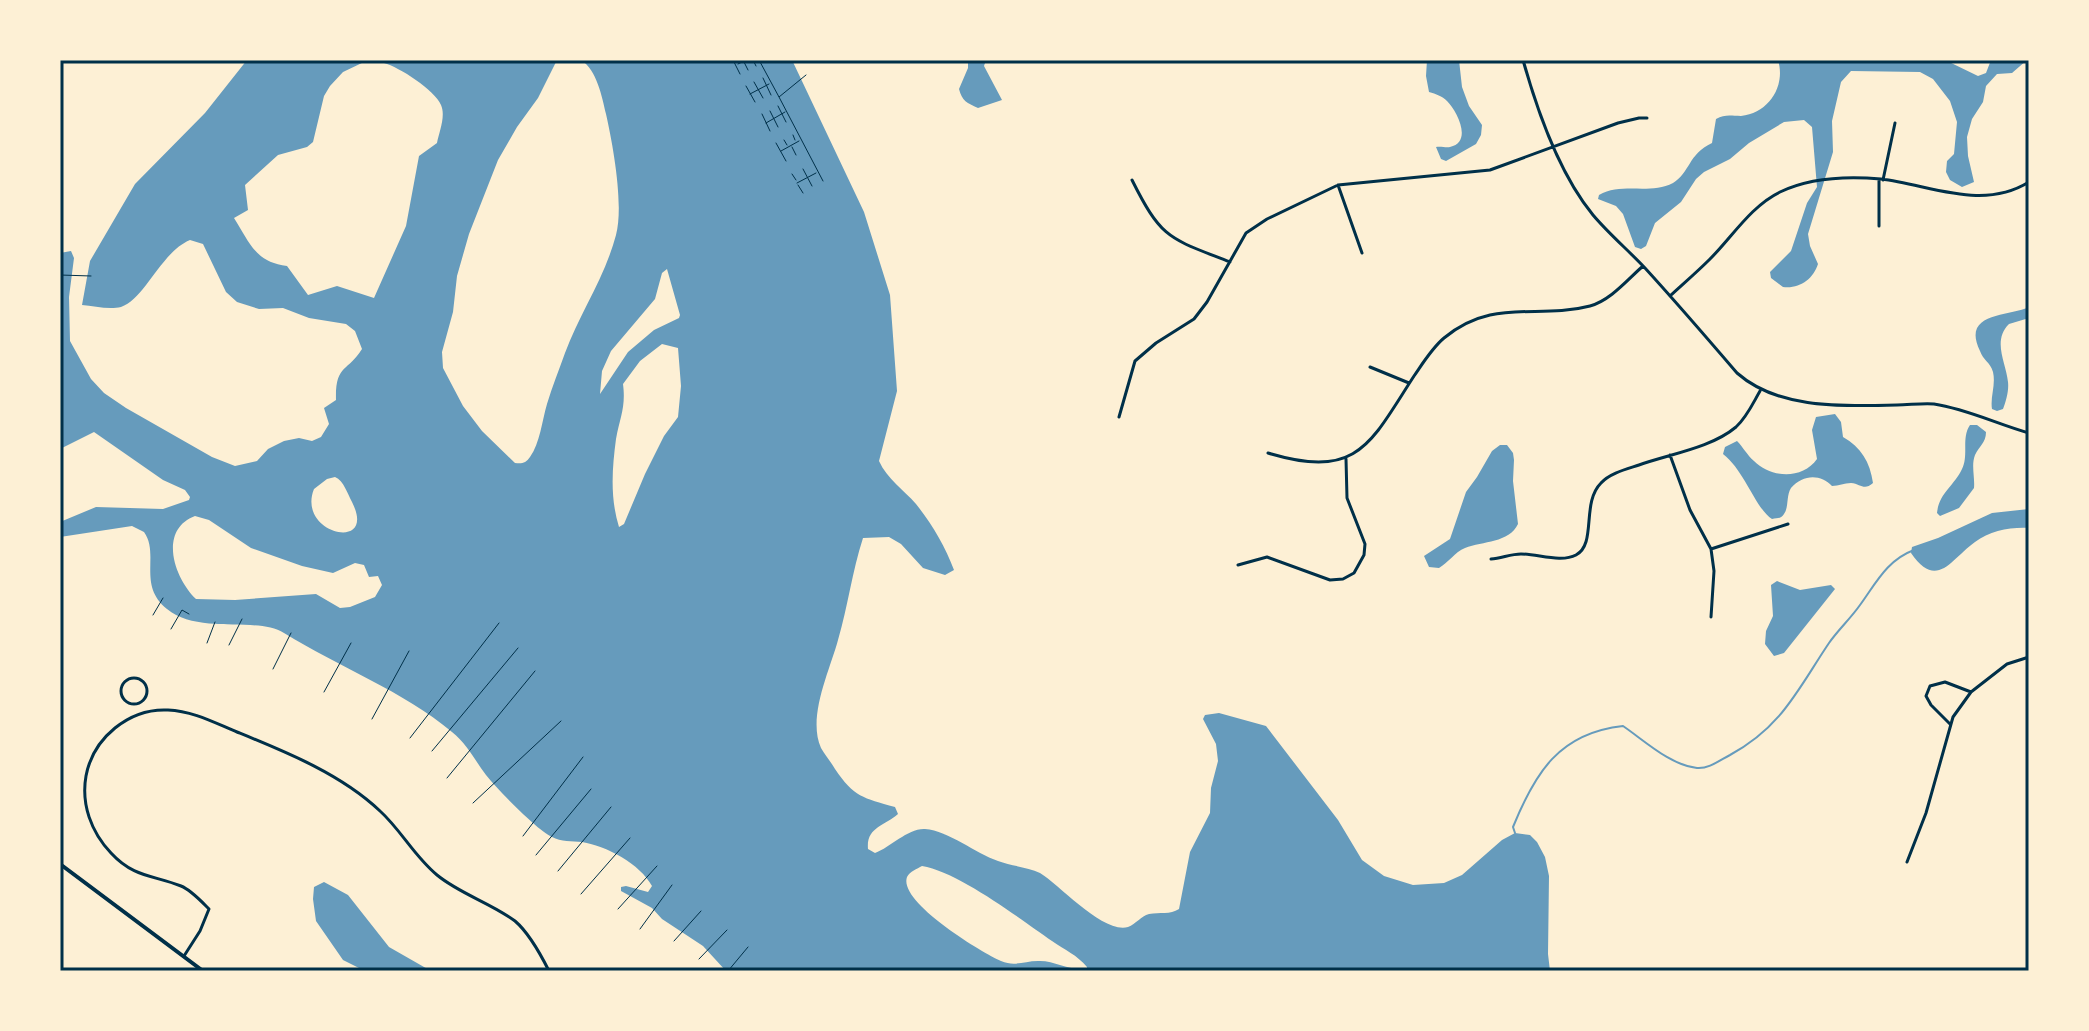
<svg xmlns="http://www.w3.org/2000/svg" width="2089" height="1031" viewBox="0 0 2089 1031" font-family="Signika,sans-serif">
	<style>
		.water { fill: #669bbc; fill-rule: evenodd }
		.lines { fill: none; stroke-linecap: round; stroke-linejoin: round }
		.stream { stroke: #669bbc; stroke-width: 2 }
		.path { stroke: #003049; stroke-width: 1 }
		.minor { stroke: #003049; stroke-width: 3 }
		.tertiary { stroke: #003049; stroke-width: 4 }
		.neatline { fill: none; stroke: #003049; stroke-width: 3 }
	</style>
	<rect width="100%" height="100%" fill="#fdf0d5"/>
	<!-- water -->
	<path class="water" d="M247 60H557L538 98 517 127 498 160 469 234 457 276 453 312 442 352 443 368 463 406 482 431 515 463C522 464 526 463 530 457 540 443 542 421 547 404 552 387 559 370 565 353 580 313 605 277 616 235 624 205 613 145 606 114 602 97 597 70 581 60H792L864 212 890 295 897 391 879 461C887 479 904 490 916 504 932 524 945 546 954 570L945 575 923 568 901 544 889 537 863 538C852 572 848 606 838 640 830 670 807 717 821 748 825 755 831 762 835 769 854 797 863 798 895 807L898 814C885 826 866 827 868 849L875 853C891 847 908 828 925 829 949 831 975 853 998 861 1011 866 1028 867 1040 873 1060 885 1103 934 1128 927 1136 924 1141 916 1149 914 1160 912 1170 915 1179 909L1190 852 1210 813 1211 788 1218 761 1216 744 1203 719 1205 715 1219 713 1266 726 1338 820 1362 860 1384 876 1413 885 1444 883 1462 875 1502 840 1515 833 1530 835 1537 842 1545 857 1549 876 1548 954 1550 971H726L703 946 662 919 652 908 621 891V887L626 886 648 892 652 886C640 864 607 846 582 842 572 841 561 842 552 837 537 830 497 789 486 775 474 759 467 744 452 732 403 691 339 667 284 633 257 616 198 635 167 609 137 585 160 554 144 532L132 526 60 537V522L96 507 163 509 189 500 190 497 185 490 163 480 94 432 60 449V253L71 251 74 258 69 297 70 341 91 379 104 393 126 408 212 457 235 466 257 461 268 449 284 441 299 438 312 441 321 437 329 424 324 408 336 400C335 364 348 372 362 349L355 331 346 324 309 318 283 308 259 309 237 302 226 292 203 244 190 240C161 252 145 299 121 307 109 310 94 306 82 305L90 261 135 184 205 113ZM364 62C370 62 378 62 384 63 399 67 435 90 441 105 446 116 439 132 437 143L419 156 406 226 374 298 337 286 308 295 287 266C255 262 250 243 234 218L248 210 245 185 278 155 307 147 313 142 324 96 330 86 343 72ZM667 269 680 315 679 318 654 330 628 352 600 394 602 371 611 351 655 299 662 273ZM662 344 678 348 681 386 678 417 664 436 645 474 624 524 619 527C610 498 612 469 616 439 620 417 626 407 623 384L640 361ZM335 477C344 481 347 493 352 502 378 553 296 534 314 489L327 479ZM195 516 209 520 251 548 302 566 333 573 355 563 364 565 369 577 378 576 382 585 375 597 350 607 340 608 316 594 235 600 196 599C174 578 158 530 195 516ZM922 866C959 872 1020 919 1052 941 1065 950 1077 955 1087 967V969C1069 971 1054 960 1038 961 1024 961 1015 967 1001 961 981 952 898 902 907 877 910 871 917 869 922 866Z
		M968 60H986L984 66 1002 100 978 108C967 103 962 101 959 89L968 68Z
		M1427 60H1459L1462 87 1469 106 1482 125 1481 135 1476 144 1446 161 1441 159 1436 147C1441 146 1446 148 1450 147 1473 142 1457 111 1447 101 1442 96 1436 94 1429 92L1426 76Z
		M1778 60H1945L1978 76 1986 73 1991 60H2027L2012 73 1997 74 1986 86 1983 102 1972 119 1967 137 1968 156 1974 182 1962 187 1950 180 1946 172 1947 161 1954 154 1957 122 1950 101 1933 79 1920 72 1851 71 1841 82 1832 121 1833 152 1808 234 1810 246 1818 264C1813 279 1800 289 1783 287L1771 278 1770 272 1791 251 1807 203 1817 187 1812 127 1804 120 1784 122 1749 143 1730 159 1704 172 1696 179 1681 202 1655 223 1646 246 1641 249 1635 247 1623 214 1616 206 1598 199 1599 195C1622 182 1650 195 1673 183 1690 173 1688 154 1712 143L1716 119C1725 114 1731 116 1741 116 1769 113 1786 86 1778 60Z
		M2029 307V318L2009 324C1992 341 2006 362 2008 382 2009 391 2006 401 2003 409L1997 411 1992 409C1990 397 1996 385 1993 372 1990 362 1983 360 1980 351 1961 312 2008 317 2029 307Z
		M1835 414 1841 422 1843 437C1861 447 1870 462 1873 483 1864 491 1861 484 1851 483 1844 483 1839 486 1832 486 1821 474 1803 474 1791 488 1786 496 1789 507 1784 514 1781 519 1777 518 1772 519 1755 508 1745 471 1723 454L1725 447 1737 441C1743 447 1747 455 1754 461 1771 478 1802 480 1817 459L1812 430 1816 417Z
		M1970 425H1977L1986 432C1986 443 1979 446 1975 455 1971 465 1975 477 1974 488L1959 508 1940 516 1937 513C1939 493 1954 486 1962 469 1969 455 1961 438 1970 425Z
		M1500 445H1507L1513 453 1514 460 1513 481 1518 524C1509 543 1483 541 1465 548 1455 552 1448 563 1439 568L1429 567 1424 556 1450 539 1466 492 1477 477 1492 451Z
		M2029 509V528C2010 527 1990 531 1975 542 1951 559 1937 591 1911 553L1912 547 1938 538 1992 513Z
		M1777 581 1800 590 1831 585 1835 589 1784 653 1774 656 1765 644 1766 631 1773 616 1771 585Z
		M324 882 348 895 389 947 431 971H365L343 960 316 921 313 899 314 887Z"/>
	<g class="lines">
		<!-- stream -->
		<path class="stream" d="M1515 833 1513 827C1535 773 1559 733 1623 726 1645 741 1670 765 1697 768 1709 769 1720 760 1730 755 1782 727 1798 689 1829 643 1838 630 1851 618 1860 605 1876 583 1887 560 1914 550"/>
		<!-- path -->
		<path class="path" d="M733 60 740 74
			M753 60 756 66
			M759 60 779 97 806 75
			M744 62 748 70
			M738 64 746 60
			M763 78 771 95
			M754 82 763 98
			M746 86 755 102
			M750 94 769 84
			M779 97 823 181
			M778 106 786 122
			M770 111 778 127
			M762 114 770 131
			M766 123 785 112
			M793 135 795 140
			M784 140 787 145
			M776 143 786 161
			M792 147 796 155
			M781 151 799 141
			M803 169 812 186
			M792 174 796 180
			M797 183 816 173
			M798 185 803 193
			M60 275 91 276
			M153 615 163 598
			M171 629 182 610 189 614
			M207 643 215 622
			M229 645 242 619
			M273 669 291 633
			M324 692 351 643
			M372 719 409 651
			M410 738 499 623
			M432 751 518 648
			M447 778 535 671
			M473 803 561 721
			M523 836 583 757
			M536 855 591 789
			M558 871 611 807
			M581 894 630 838
			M618 909 657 866
			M640 929 672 885
			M674 941 701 911
			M699 959 727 930
			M728 971 748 947
			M771 971H772"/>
		<!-- minor -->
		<path class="minor" d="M1523 60C1537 110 1560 175 1593 215 1609 234 1628 250 1645 268 1676 302 1707 338 1737 373 1779 410 1844 406 1897 405 1909 405 1922 403 1934 404 1967 409 1997 424 2029 433
			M1879 179V226
			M1132 180C1162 240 1169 238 1230 262
			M1883 180 1895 123
			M1338 185 1362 253
			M1670 296C1683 284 1697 272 1710 259 1732 237 1751 206 1780 192 1811 177 1847 176 1881 179 1931 185 1982 211 2029 182
			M1370 367 1409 383
			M1119 417 1135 361 1156 343 1194 319 1207 302 1246 233 1267 219 1338 185 1490 170 1618 123 1639 118H1647
			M1268 453C1358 480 1370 444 1414 376 1423 363 1432 348 1444 338 1494 297 1537 320 1590 306 1611 300 1627 280 1643 266
			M1670 455 1690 510 1711 549 1714 571 1711 617
			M1711 549 1788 524
			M1491 559C1502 558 1511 554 1521 554 1538 554 1561 563 1576 555 1597 544 1581 503 1601 483 1610 473 1627 469 1639 465 1670 454 1711 448 1736 427 1747 417 1753 403 1760 391
			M1238 565 1267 557 1330 580 1343 579 1354 573 1364 555 1365 544 1347 498 1346 459
			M121 691a13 13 0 1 1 26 0a13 13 0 1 1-26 0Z
			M1950 724 1931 705 1926 696 1930 686 1945 682 1971 692
			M1907 862 1926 813 1953 717 1971 692 2007 664 2029 657
			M184 956 200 931 209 909C201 901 191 890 181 886 154 875 134 878 111 853 91 832 81 804 86 776 93 738 129 708 168 710 193 711 215 723 237 732 286 752 341 774 380 811 401 830 414 856 437 875 460 894 491 903 515 921 529 933 541 955 549 971"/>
		<!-- tertiary -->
		<path class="tertiary" d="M60 864 203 971"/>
	</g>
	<!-- border -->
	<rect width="2089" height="1031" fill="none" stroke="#fdf0d5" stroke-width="124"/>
	<rect x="62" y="62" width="1965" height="907" class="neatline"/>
</svg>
